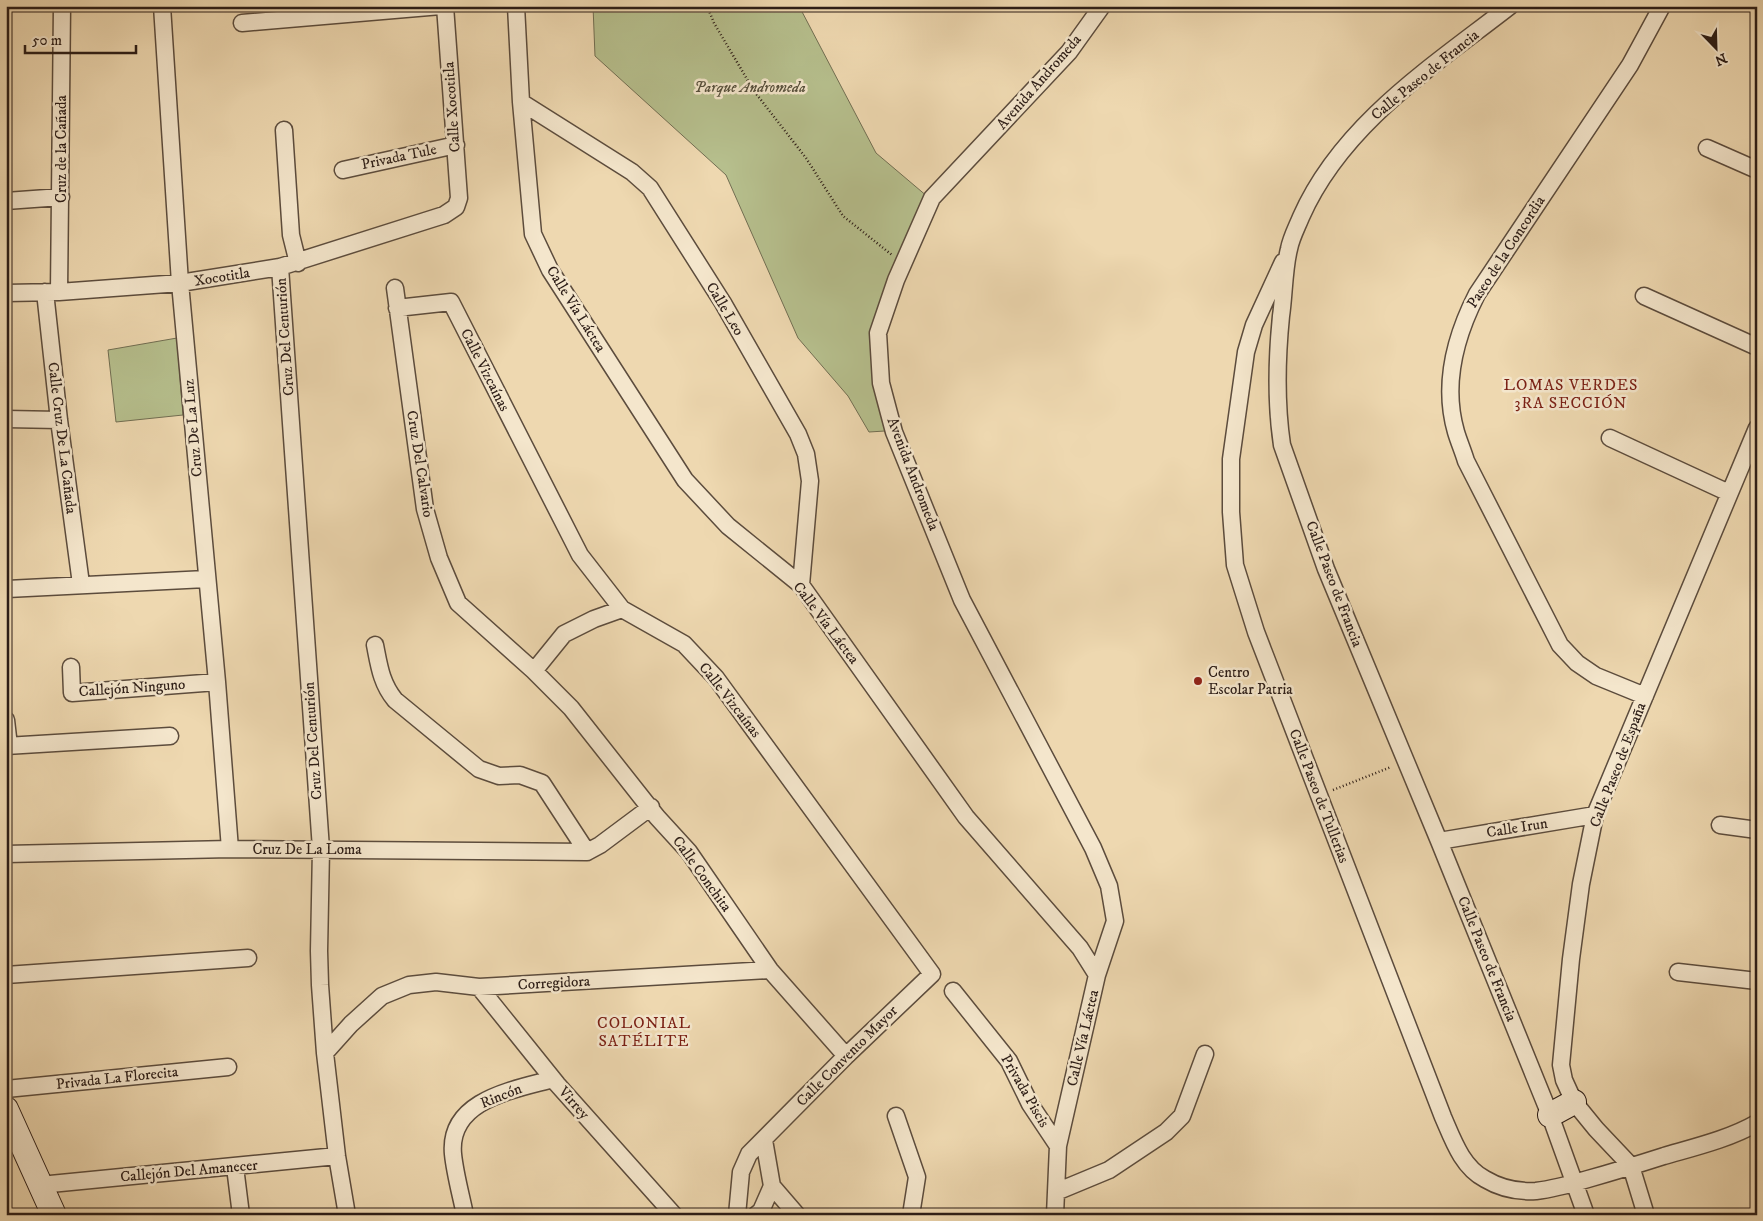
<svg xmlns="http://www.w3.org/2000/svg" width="1763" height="1221" viewBox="0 0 1763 1221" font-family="'IM FELL DW Pica',serif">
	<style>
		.green { fill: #b6bf8d; stroke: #716e52 }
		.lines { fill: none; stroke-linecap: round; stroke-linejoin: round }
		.street-casing { stroke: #5c4c3d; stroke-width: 19 }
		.secondary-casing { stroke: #2c1d17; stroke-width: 26 }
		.path { stroke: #2c1d17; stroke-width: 2.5; stroke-dasharray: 1 2.5; stroke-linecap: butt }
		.street { stroke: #f4e6cc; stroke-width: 16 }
		.secondary { stroke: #f4e6cc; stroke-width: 24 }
		.poi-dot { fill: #8f2418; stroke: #f4e6cc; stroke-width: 2 }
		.labels { text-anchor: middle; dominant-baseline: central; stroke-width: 5; stroke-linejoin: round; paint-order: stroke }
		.street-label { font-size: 15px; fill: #2c1d17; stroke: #f4e6cc }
		.park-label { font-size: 15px; font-style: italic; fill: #554e3a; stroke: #f4e6cc }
		.poi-label { font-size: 15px; fill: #2c1d17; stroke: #f4e6cc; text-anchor: start }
		.neighbourhood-label { font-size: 16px; letter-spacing: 1px; fill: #7a1f14; stroke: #f4e6cc }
	</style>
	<rect width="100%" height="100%" fill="#eed8b0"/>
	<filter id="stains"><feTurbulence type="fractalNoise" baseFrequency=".004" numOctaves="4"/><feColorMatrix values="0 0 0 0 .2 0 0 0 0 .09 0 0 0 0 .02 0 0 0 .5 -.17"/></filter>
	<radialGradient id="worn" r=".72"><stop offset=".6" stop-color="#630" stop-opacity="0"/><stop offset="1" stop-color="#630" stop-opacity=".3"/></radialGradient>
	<!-- green -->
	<path class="green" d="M593 6H799L876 153 928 197 873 330 874 374 885 431 869 432 848 396 798 338 726 175 595 56Z
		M177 338 183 415 116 422 108 350Z"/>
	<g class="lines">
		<!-- street casing -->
		<g class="street-casing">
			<path id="street" d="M162 6 180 283 217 682 230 849
				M516 6 521 102 533 234 550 270 685 480 728 526 801 585 966 817 1080 948 1097 975
				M1510 6C1433 66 1342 124 1301 217 1297 227 1291 238 1289 249 1284 268 1284 296 1281 316 1277 356 1276 405 1282 445L1326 569 1439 841 1550 1115 1586 1215
				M242 23 441 6
				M521 102 632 172 650 188 723 303 798 434 806 454 810 481 801 585
				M284 130 291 235 298 263
				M1707 148 1757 170
				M343 170 456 145
				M6 201 61 197
				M1283 262 1254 325 1246 352 1231 459V512L1235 565 1256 632 1443 1117C1453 1140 1462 1167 1485 1179 1500 1188 1518 1192 1536 1191 1553 1189 1571 1184 1588 1179 1613 1172 1639 1164 1664 1156 1695 1147 1729 1139 1757 1123
				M280 267 321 849 319 951 320 985 325 1053 337 1156 347 1215
				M395 288 425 509 439 558 458 603 534 671 571 708 657 817 689 852 770 970 846 1056
				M45 292 59 420 81 584
				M59 292 62 6
				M6 293 59 292 180 283 280 267 444 215 456 207 459 198 445 6
				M1644 296 1757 347
				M397 308 451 302 580 555 622 609 684 644 716 678 932 974 846 1056 749 1154 741 1172 737 1215
				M6 419 59 420
				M1610 438 1729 493
				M7 589 206 579
				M375 645C379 665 381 683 395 700L479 769 499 776 520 775 542 783 587 852
				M71 667 72 693 217 682
				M534 671 564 634 594 619 622 609
				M1645 696 1596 676 1577 663 1560 645 1466 461C1463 451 1459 442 1456 432 1442 384 1455 337 1477 294L1630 65 1662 6
				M6 720 9 746
				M6 746 170 736
				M1720 825 1757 830
				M1439 841 1595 815
				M6 854 230 849 587 852 600 845 651 807
				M1678 972 1757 981
				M6 975 248 958
				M479 987 557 1084 674 1215
				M953 991 1009 1061 1030 1104 1058 1146
				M325 1053 351 1024 382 996 409 985 436 982 479 987 770 970
				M6 1089 228 1067
				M896 1116 917 1177 911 1215
				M235 1167 241 1215
				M40 1185 337 1156
				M772 1186 797 1215
				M1056 1192 1109 1170 1166 1132 1182 1116 1205 1054
				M465 1215C461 1195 455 1174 453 1154 448 1100 513 1090 553 1079
				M756 1215 761 1211 772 1186 764 1140
				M1055 1215 1058 1146 1097 975 1115 921 1109 886 1093 848 962 600 894 432 881 383 878 333 896 280 932 198 1069 52 1102 6
				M1646 1215 1631 1166 1596 1129 1574 1102 1564 1080 1561 1065 1571 959 1581 884 1595 815 1757 428"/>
		</g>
		<!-- secondary casing -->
		<g class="secondary-casing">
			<path id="secondary" d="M6 1109 54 1215
				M1550 1115 1574 1102"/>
		</g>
		<!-- path -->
		<path class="path" d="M707 6 714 23 754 91 806 158 843 216 892 255
			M1333 790 1391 767"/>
		<!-- street -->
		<use href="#street" class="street"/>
		<!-- secondary -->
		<use href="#secondary" class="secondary"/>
	</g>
	<!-- markers -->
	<circle class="poi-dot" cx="1198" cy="681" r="5"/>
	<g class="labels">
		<!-- street labels -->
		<g class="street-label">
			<text transform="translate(1425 75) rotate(-39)">Calle Paseo de Francia</text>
			<text transform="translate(1039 82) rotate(-49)">Avenida Andromeda</text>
			<text transform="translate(452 107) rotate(-94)">Calle Xocotitla</text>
			<text transform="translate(61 149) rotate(-90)">Cruz de la Cañada</text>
			<text transform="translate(399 157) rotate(-12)">Privada Tule</text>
			<text transform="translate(1506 252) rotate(-57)">Paseo de la Concordia</text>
			<text transform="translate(222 277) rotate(-9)">Xocotitla</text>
			<text transform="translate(576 309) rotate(58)">Calle Vía Láctea</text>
			<text transform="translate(725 309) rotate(59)">Calle Leo</text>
			<text transform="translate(285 337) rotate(-94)">Cruz Del Centurión</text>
			<text transform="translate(485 370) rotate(63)">Calle Vizcaínas</text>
			<text transform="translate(193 428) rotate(-95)">Cruz De La Luz</text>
			<text transform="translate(62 438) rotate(83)">Calle Cruz De La Cañada</text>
			<text transform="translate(420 464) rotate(81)">Cruz Del Calvario</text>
			<text transform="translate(913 474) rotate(69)">Avenida Andromeda</text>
			<text transform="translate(1334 584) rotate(69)">Calle Paseo de Francia</text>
			<text transform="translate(826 623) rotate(53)">Calle Vía Láctea</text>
			<text transform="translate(132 688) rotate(-4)">Callejón Ninguno</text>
			<text transform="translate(730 700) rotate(52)">Calle Vizcaínas</text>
			<text transform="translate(313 741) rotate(-94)">Cruz Del Centurión</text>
			<text transform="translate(1618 765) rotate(-69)">Calle Paseo de España</text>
			<text transform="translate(1319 796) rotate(69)">Calle Paseo de Tullerias</text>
			<text transform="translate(1517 828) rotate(-9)">Calle Irun</text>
			<text x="307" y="849">Cruz De La Loma</text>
			<text transform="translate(702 874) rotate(54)">Calle Conchita</text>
			<text transform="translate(1487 959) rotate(68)">Calle Paseo de Francia</text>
			<text transform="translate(554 983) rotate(-3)">Corregidora</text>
			<text transform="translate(1083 1038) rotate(-77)">Calle Vía Láctea</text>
			<text transform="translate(847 1056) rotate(-45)">Calle Convento Mayor</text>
			<text transform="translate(117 1078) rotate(-6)">Privada La Florecita</text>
			<text transform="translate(1025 1091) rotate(60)">Privada Piscis</text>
			<text transform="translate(501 1096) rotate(-22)">Rincón</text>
			<text transform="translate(574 1103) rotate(48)">Virrey</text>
			<text transform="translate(189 1171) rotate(-5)">Callejón Del Amanecer</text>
		</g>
		<!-- park labels -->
		<g class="park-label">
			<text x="750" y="87">Parque Andromeda</text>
		</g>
		<!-- poi labels -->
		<g class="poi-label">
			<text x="1208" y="672">Centro<tspan x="1208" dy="17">Escolar Patria</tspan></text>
		</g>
		<!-- neighbourhood labels -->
		<g class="neighbourhood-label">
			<text x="1571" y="385">LOMAS VERDES<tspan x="1571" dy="18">3RA SECCIÓN</tspan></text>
			<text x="644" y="1023">COLONIAL<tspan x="644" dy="18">SATÉLITE</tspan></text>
		</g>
	</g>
	<!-- margin -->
	<rect width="1763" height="1221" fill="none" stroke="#eed8b0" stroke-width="25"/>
	<rect x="8" y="8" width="1748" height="1206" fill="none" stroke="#2c1d17" stroke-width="2.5"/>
	<rect x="12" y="12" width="1738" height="1196" fill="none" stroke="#2c1d17"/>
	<!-- north arrow -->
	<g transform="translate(1716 48) rotate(157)" stroke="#f4e6cc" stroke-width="4" paint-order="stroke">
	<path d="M0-4L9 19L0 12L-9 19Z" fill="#2c1d17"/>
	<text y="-8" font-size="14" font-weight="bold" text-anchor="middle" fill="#2c1d17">N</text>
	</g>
	<!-- scale -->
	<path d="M25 45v8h111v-8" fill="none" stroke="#2c1d17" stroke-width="2.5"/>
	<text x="32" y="45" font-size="15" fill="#2c1d17" stroke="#f4e6cc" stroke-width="4" paint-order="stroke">50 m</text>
	<rect width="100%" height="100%" filter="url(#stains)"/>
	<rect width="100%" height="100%" fill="url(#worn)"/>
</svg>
